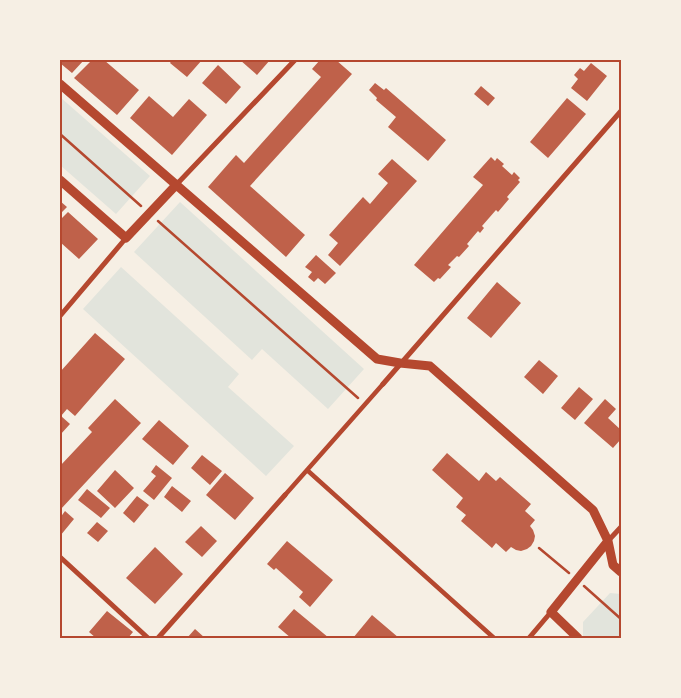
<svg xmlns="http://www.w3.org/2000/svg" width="681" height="698" viewBox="0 0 681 698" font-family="'Exo 2',sans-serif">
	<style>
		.green { fill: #e2e4dc }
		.building { fill: #bf614a }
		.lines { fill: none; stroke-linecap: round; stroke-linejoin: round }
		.path { stroke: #b5482f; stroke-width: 2.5 }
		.pedestrian { stroke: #b5482f; stroke-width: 4.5 }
		.minor { stroke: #b5482f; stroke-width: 5 }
		.tertiary { stroke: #b5482f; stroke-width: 9 }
		.neatline { fill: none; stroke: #b5482f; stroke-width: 2 }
	</style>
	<rect width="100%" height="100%" fill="#f6efe4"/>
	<!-- green -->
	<path class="green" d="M60 97 150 176 116 214 60 165Z
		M180 202 364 369 328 409 262 349 252 360 134 252Z
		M121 267 239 374 228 387 294 446 266 476 83 309Z
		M610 593 621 594V638H585L583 636V622Z"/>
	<!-- building -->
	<path class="building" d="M60 60H84L72 73 60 63Z
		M92 60H104L139 90 117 115 74 78Z
		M172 60H202L187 77 170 63Z
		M240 60H270L257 75Z
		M320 60H336L352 74 250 186 305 235 286 257 208 187 236 155 244 163 321 77 312 69Z
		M591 63 607 76 587 101 571 88 578 79 574 75 580 68 584 71Z
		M218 65 241 87 226 104 202 83Z
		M375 83 384 90 386 88 446 140 428 161 388 127 396 117 376 100 377 98 369 90Z
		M481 86 495 98 488 106 474 94Z
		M149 96 173 117 189 99 207 115 172 155 130 118Z
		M567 98 586 114 548 158 530 142Z
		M491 157 495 161 497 158 504 164 502 166 512 175 514 172 520 178 518 180 520 182 507 197 509 199 498 212 496 210 482 226 484 228 480 233 478 231 467 244 469 246 459 257 457 256 448 265 451 267 440 279 438 278 434 282 414 265 483 185 473 177Z
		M392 159 417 181 340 266 328 255 338 243 329 235 363 197 370 204 388 183 378 174Z
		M60 201 67 207 60 214Z
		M68 212 98 239 79 259 60 242V220Z
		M316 255 336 273 325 284 318 278 314 282 308 277 312 272 305 267Z
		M497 282 521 303 491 338 467 318Z
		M95 333 125 359 75 416 67 409 61 416 70 424 60 435V403L62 401 60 399V372Z
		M539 360 558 376 543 394 524 377Z
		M579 387 593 399 575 420 561 408Z
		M115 399 141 423 60 510V466L92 432 88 428Z
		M605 399 616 409 608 418 621 430V439L613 448 584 423Z
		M159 420 189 446 173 465 142 439Z
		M447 453 479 481 486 472 496 481 500 477 531 504 525 511 535 520 530 526 533 530 535 536 534 541 531 546 527 549 521 551 516 550 511 547 506 552 496 543 492 548 461 521 466 515 456 507 463 498 432 470Z
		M202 455 222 471 210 485 191 468Z
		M156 465 172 478 154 500 143 491 156 476 151 472Z
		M115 470 134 488 115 508 97 491Z
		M225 473 254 498 235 520 206 495Z
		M172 486 191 501 182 512 164 497Z
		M87 489 110 508 101 518 78 500Z
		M137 496 149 505 134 523 123 513Z
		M65 511 74 519 60 536V518Z
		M97 522 108 531 98 542 87 533Z
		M201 526 217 541 202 557 185 542Z
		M287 541 333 580 310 607 299 597 303 592 276 568 274 570 267 564Z
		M155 547 183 574 155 604 126 578Z
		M294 609 329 638H291L278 627Z
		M107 611 133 632 128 638H96L89 632Z
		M372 615 399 638H353Z
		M195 629 205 638H187Z"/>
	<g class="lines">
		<!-- path -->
		<path class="path" d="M60 134 141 206
			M158 221 358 398
			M539 548 569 573
			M584 586 621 619"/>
		<!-- pedestrian -->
		<path class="pedestrian" d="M307 470 494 638
			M285 495 383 384"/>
		<!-- minor -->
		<path class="minor" d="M177 184 295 60
			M60 316 126 238
			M383 384 621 111
			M608 541 621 527
			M60 557 148 638
			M158 638 285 495
			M529 638 551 612"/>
		<!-- tertiary -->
		<path class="tertiary" d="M60 84 377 359 400 363 430 366 593 510 608 541 613 565 621 572
			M60 180 126 238 177 184
			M578 638 551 612 608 541"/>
	</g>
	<!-- border -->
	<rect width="681" height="698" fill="none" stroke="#f6efe4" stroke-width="122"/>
	<rect x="61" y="61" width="559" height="576" class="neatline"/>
</svg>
